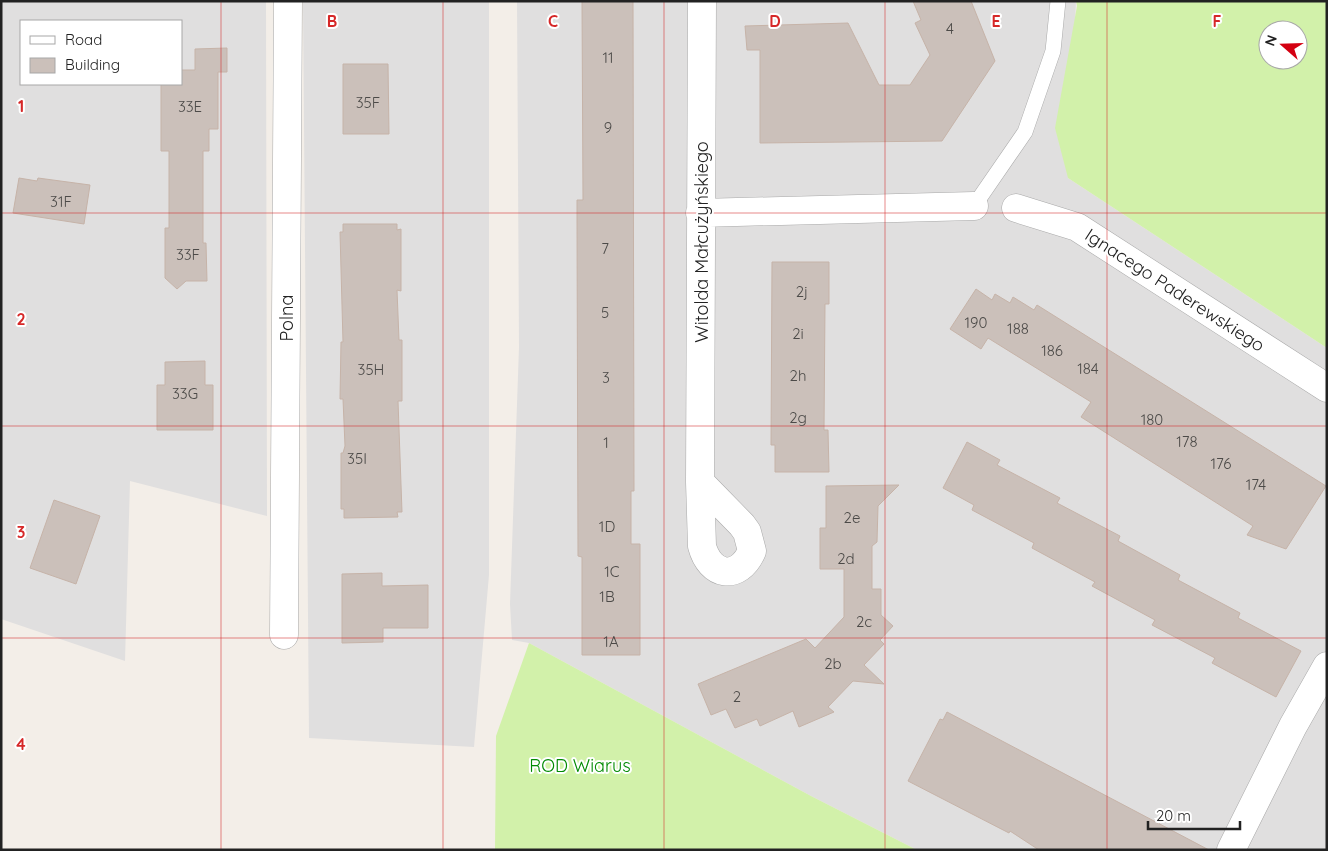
<svg xmlns="http://www.w3.org/2000/svg" width="1328" height="851" viewBox="0 0 1328 851" font-family="Quicksand,sans-serif">
	<style>
		.residential { fill: #e0dfdf; fill-rule: evenodd }
		.grass { fill: #d2f1aa; fill-rule: evenodd }
		.building { fill: #cbc0ba; stroke: #c6b3a8 }
		.lines { fill: none; stroke-linecap: round; stroke-linejoin: round }
		.lane-casing { stroke: #a9a9a9; stroke-width: 16 }
		.street-casing { stroke: #a9a9a9; stroke-width: 29 }
		.lane { stroke: #fff; stroke-width: 15 }
		.street { stroke: #fff; stroke-width: 28 }
		.grid { fill: none; stroke: #d62828; stroke-width: 1; stroke-opacity: 0.55 }
		.labels { text-anchor: middle; dominant-baseline: central; stroke-width: 4; stroke-linejoin: round; paint-order: stroke }
		.number-label { font-size: 15px; fill: #4c4a48 }
		.street-label { font-size: 18px; fill: #222; stroke: #fff }
		.park-label { font-size: 18px; fill: #018a02; stroke: #fff }
		.grid-label { font-size: 16px; text-anchor: middle; font-weight: bold; fill: #d62828; stroke: #fff; stroke-width: 4; stroke-linejoin: round; paint-order: stroke }
	</style>
	<rect width="100%" height="100%" fill="#f3eee8"/>
	<!-- residential -->
	<path class="residential" d="M1 1H266L267 516 130 481 125 661 1 619ZM21 21H181V84H21Z
		M303 1H489V575L474 747 309 738Z
		M517 1H1076L1068 178 1327 348V850H917L811 796 529 643 512 640 510 604 519 347Z"/>
	<!-- grass -->
	<path class="grass" d="M1076 1H1327V348L1068 178 1055 128 1077 6ZM1268 30H1298V60H1268Z
		M529 643 811 796 917 850H495L496 736Z"/>
	<!-- building -->
	<path class="building" d="M582 1H633L634 491H631V544H640V655H582V557L578 556 577 216V200H583Z
		M913 1H971L995 61 942 141 760 143V50H747L745 26 848 23 879 85H910L930 55 915 23 921 20Z
		M227 48V72H218V129H209V151H203V243H206L207 281H186L177 289 165 278V228H169V151H161V84H181V70H195V49Z
		M343 64H388L389 134H343Z
		M19 178 37 181 38 178 90 185 84 224 13 213Z
		M343 224H397V230L401 229V291L397 290 399 340H402V401H398L402 512H397L398 517 344 518V509H341V453H343L345 446 343 399H340L341 342H343L340 232H343Z
		M772 262H829V304H825L824 430H828L829 472H775V445H771Z
		M976 289 992 300 995 294 1010 303 1013 297 1034 310 1037 305 1326 486 1286 549 1247 535 1253 526 1081 417 1091 402 988 338 981 349 950 329Z
		M205 361V385H213V430H157V385H165V362Z
		M967 442 1000 460 997 465 1060 498 1057 503 1120 536 1118 541 1180 575 1178 580 1240 613 1238 618 1301 651 1276 697 1212 663 1215 658 1152 625 1155 620 1092 586 1095 582 1032 548 1034 543 972 510 974 505 943 488Z
		M899 485 878 506 877 542 872 546V589H881V615L893 626 880 640 884 644 864 665 884 684 853 681 828 707 834 712 799 727 793 711 760 726 757 719 735 728 726 709 711 715 698 684 806 639 815 648 844 617V569H820V528H826V486Z
		M54 500 100 516 76 584 30 568Z
		M382 573V586L428 585V628H383V642L342 643V574Z
		M947 712 1154 821 1209 850H1039L1010 831 1009 833 908 781 940 719 943 720Z"/>
	<g class="lines">
		<!-- lane casing -->
		<g class="lane-casing">
			<path id="lane" d="M974 206 1025 132 1053 51 1058 1"/>
		</g>
		<!-- street casing -->
		<g class="street-casing">
			<path id="street" d="M1016 208 1077 227 1327 388
				M700 213 974 206
				M700 482 742 525 747 532 752 551C738 582 710 576 702 546L700 482 702 1
				M284 635 288 1
				M1231 850 1293 726 1327 666"/>
		</g>
		<!-- lane -->
		<use href="#lane" class="lane"/>
		<!-- street -->
		<use href="#street" class="street"/>
	</g>
	<!-- grid -->
	<path class="grid" d="M221 1V850M443 1V850M664 1V850M885 1V850M1107 1V850M1 213H1327M1 426H1327M1 638H1327"/>
	<g class="labels">
		<!-- number labels -->
		<g class="number-label">
			<text x="950" y="28">4</text>
			<text x="608" y="57">11</text>
			<text x="368" y="102">35F</text>
			<text x="190" y="106">33E</text>
			<text x="608" y="127">9</text>
			<text x="61" y="201">31F</text>
			<text x="605" y="248">7</text>
			<text x="188" y="254">33F</text>
			<text x="802" y="291">2j</text>
			<text x="605" y="312">5</text>
			<text x="976" y="322">190</text>
			<text x="1018" y="328">188</text>
			<text x="798" y="333">2i</text>
			<text x="1052" y="350">186</text>
			<text x="1088" y="368">184</text>
			<text x="371" y="369">35H</text>
			<text x="798" y="375">2h</text>
			<text x="606" y="377">3</text>
			<text x="185" y="393">33G</text>
			<text x="798" y="417">2g</text>
			<text x="1152" y="419">180</text>
			<text x="1187" y="441">178</text>
			<text x="606" y="442">1</text>
			<text x="357" y="458">35I</text>
			<text x="1221" y="463">176</text>
			<text x="1256" y="484">174</text>
			<text x="852" y="517">2e</text>
			<text x="607" y="526">1D</text>
			<text x="846" y="558">2d</text>
			<text x="612" y="571">1C</text>
			<text x="607" y="596">1B</text>
			<text x="864" y="621">2c</text>
			<text x="611" y="641">1A</text>
			<text x="833" y="663">2b</text>
			<text x="737" y="696">2</text>
		</g>
		<!-- street labels -->
		<g class="street-label">
			<text transform="translate(701 242) rotate(-90)">Witolda Małcużyńskiego</text>
			<text transform="translate(1175 290) rotate(33)">Ignacego Paderewskiego</text>
			<text transform="translate(286 318) rotate(-90)">Polna</text>
		</g>
		<!-- park labels -->
		<g class="park-label">
			<text x="580" y="765">ROD Wiarus</text>
		</g>
	</g>
	<g class="grid-label">
		<text x="332" y="27">B</text>
		<text x="553" y="27">C</text>
		<text x="775" y="27">D</text>
		<text x="996" y="27">E</text>
		<text x="1217" y="27">F</text>
		<text x="21" y="112">1</text>
		<text x="21" y="325">2</text>
		<text x="21" y="538">3</text>
		<text x="21" y="750">4</text>
	</g>
	<!-- border -->
	<rect width="1328" height="851" fill="none" stroke="#222222" stroke-width="5"/>
	<!-- legend -->
	<rect x="20" y="20" width="162" height="65" fill="#ffffff" stroke="#a7a7a7"/>
	<rect x="30" y="36" width="25" height="8" fill="#ffffff" stroke="#a7a7a7"/>
	<text x="65" y="45" font-size="15" fill="#222222">Road</text>
	<rect x="30" y="58" width="25" height="15" fill="#cbc0ba" stroke="#a7a7a7"/>
	<text x="65" y="70" font-size="15" fill="#222222">Building</text>
	<!-- north arrow -->
	<g transform="translate(1283 45) rotate(290)"><circle r="24" fill="#ffffff" stroke="#a7a7a7"/>
	<path d="M0-4L9 19L0 12L-9 19Z" fill="#d40011"/>
	<text y="-8" font-size="14" font-weight="bold" text-anchor="middle" fill="#222222">N</text>
	</g>
	<!-- scale -->
	<path d="M1148 821v8h92v-8" fill="none" stroke="#222222" stroke-width="2.5"/>
	<text x="1156" y="821" font-size="15" fill="#222222" stroke="#ffffff" stroke-width="4" paint-order="stroke">20 m</text>
</svg>
